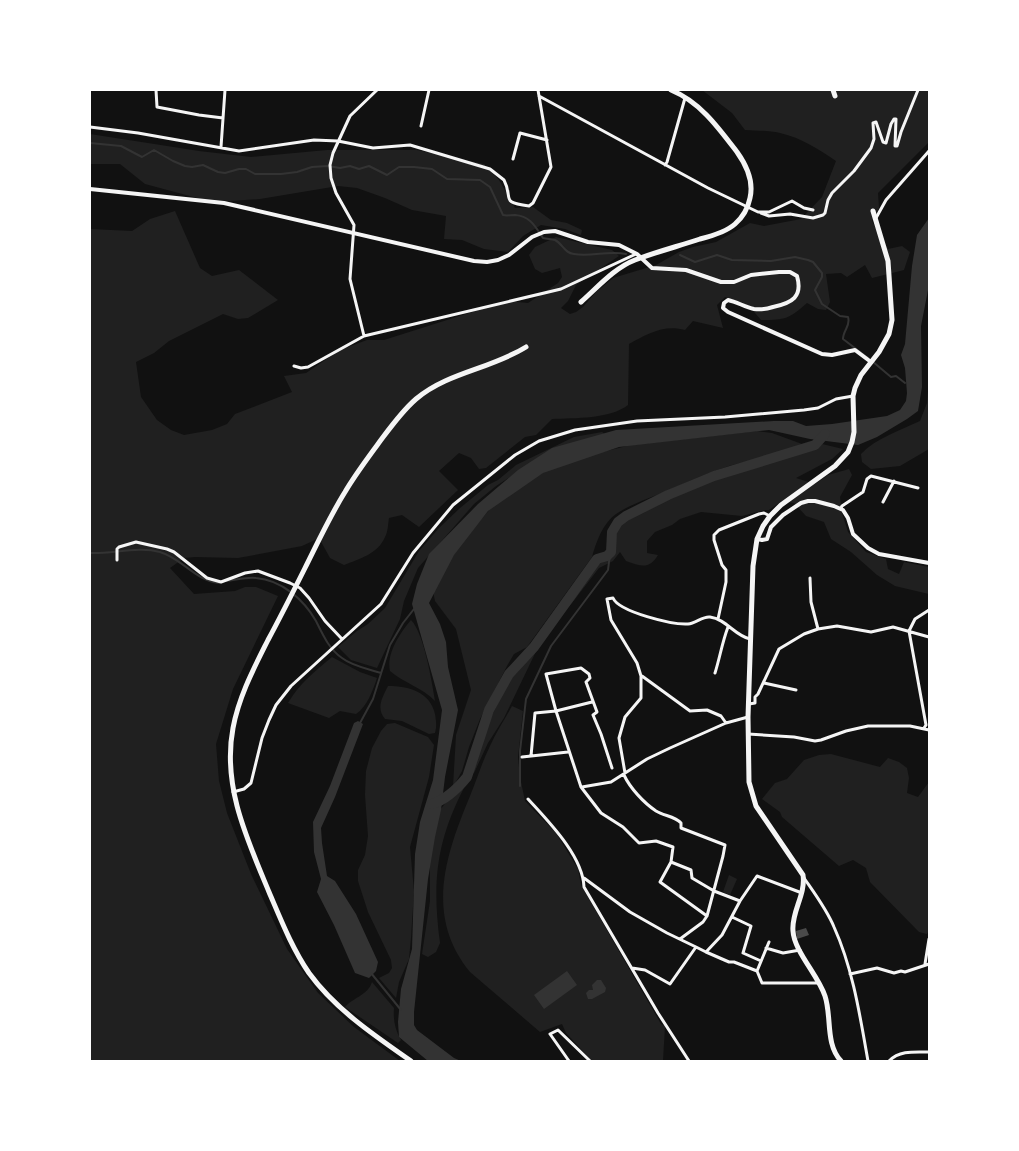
<svg xmlns="http://www.w3.org/2000/svg" width="1019" height="1151" viewBox="0 0 1019 1151" font-family="Barlow,sans-serif">
	<style>
		.green { fill: #202020 }
		.water { fill: #333 }
		.lines { fill: none; stroke-linecap: round; stroke-linejoin: round }
		.stream { stroke: #333; stroke-width: 2 }
		.river { stroke: #333; stroke-width: 10 }
		.building { fill: #4a4a4a }
		.minor { stroke: #f5f5f5; stroke-width: 3 }
		.tertiary { stroke: #f5f5f5; stroke-width: 4 }
		.primary { stroke: #f5f5f5; stroke-width: 5 }
		.trunk { stroke: #f5f5f5; stroke-width: 5 }
	</style>
	<rect width="100%" height="100%" fill="#111"/>
	<!-- green -->
	<path class="green" d="M702 90H929L928 143 878 193 879 208 872 221 888 249 902 246 910 252 904 270 872 278 865 265 847 277 841 273 826 274 830 302 826 310 818 309 807 303C789 319 785 320 761 320L749 306 725 297 717 305 723 328 693 321 685 330C664 324 647 334 629 344L628 405C610 419 575 418 552 419L536 435 525 437 486 468 479 469 471 458 459 453 439 471 458 490 419 527 402 515 389 518C388 524 388 532 385 537 378 554 359 559 344 565L330 558 319 538 302 546 238 558 195 557 184 558 170 568 194 594 235 591 245 587H256L278 596 233 689 216 744 219 781 227 813 251 874 287 949 318 993 354 1027 400 1061H90V229L132 231 150 219 175 211 200 268 212 276 239 270 278 300 248 318 238 319 223 314 169 341 154 353 136 362 141 397 157 420 171 430 184 435 212 430 227 424 235 414 292 392 284 376 306 373 340 350 367 340H384L507 301 528 303 558 283 562 277 560 268 542 273 535 269 529 255 535 247 556 237 612 250 619 256 576 285 568 301 561 308 570 314 576 312 583 307 595 293 613 278 656 265 679 252 693 247 716 242 750 223 764 226 801 219 822 197 836 161C818 149 802 138 780 133 769 130 756 131 745 130L732 113Z
		M90 134 199 151 251 157 327 150H417L484 164 499 180 515 208 533 207 551 220 567 223 582 230 581 235 565 229 541 225 523 236 508 252 484 249 462 240 444 239 446 216 412 210 385 198 357 188 338 186 260 199 229 201 201 199 145 184 120 164H90Z
		M929 379V449L900 466 871 469 862 462 861 454C876 438 901 430 920 421L927 403Z
		M757 431 772 433 802 444C782 454 762 457 740 463 713 470 687 482 662 493 647 499 629 505 616 514 603 523 596 542 592 557L527 647 514 654 507 666 480 719 469 747 462 771 453 787 456 735 471 690 456 629 435 601 433 591 446 565 467 536 490 509 518 487 561 462 631 445Z
		M602 432 606 435 539 458 496 486 474 504 418 568 404 601 400 619 377 668 351 660 338 647 357 631 368 624 385 608 419 551 439 528 460 508 488 485 498 480 516 465 574 437Z
		M822 444 843 449 832 459 796 478 815 484 828 475 849 469 852 475 840 497 842 513 848 532 866 552 886 559 888 569 899 574 904 562 929 567V594L895 586 877 575 851 552 831 539 824 522 806 516 794 503 782 501 769 510H765L742 516 701 512 680 519 672 525 655 532 647 541V553L658 555C649 570 641 566 626 561L620 552 613 561 599 568 572 603 562 614 560 612 596 565 612 558 618 527 638 511 707 481 742 469 788 457Z
		M411 620C424 633 432 682 435 701 423 688 404 683 390 671 386 654 400 633 411 620Z
		M541 641 504 718 488 743 474 773H470L480 740 512 674Z
		M332 657 360 672 377 678C373 690 367 707 356 714L340 711 329 718 288 703C299 684 315 671 332 657Z
		M388 686C409 686 430 692 435 714 436 721 437 725 435 733L429 734 402 721 385 719C376 708 382 698 388 686Z
		M512 706 523 711 518 757 520 777 525 801 556 833 578 869 581 885 661 1024 665 1026 663 1061H592L566 1033 562 1024 540 1032 470 972C424 916 446 854 470 796 477 779 482 762 490 746 496 732 505 719 512 706Z
		M395 723 428 737 434 745 429 777 410 847 414 891 411 938 409 959 399 982 396 998 379 978 389 973 392 968 391 960 368 912 358 881V870L365 855 368 836 365 795 366 771 372 748 381 731 387 724Z
		M831 754 880 767 888 758 899 762 907 768 909 778 907 793 918 797 929 782V930L927 934 919 932 870 882 866 868 853 860 839 866 782 817 780 812 762 799 775 783 787 779 804 760 819 755Z
		M464 788C436 842 432 883 440 943L436 952 428 957 422 954 430 901V851L437 813 444 805 447 798Z
		M729 875 737 879 730 895 723 892Z
		M372 982 394 1008C393 1020 395 1030 401 1040L398 1043 345 1007C354 997 368 995 372 982Z"/>
	<!-- water -->
	<path class="water" d="M929 218V285L921 326 922 387 918 411 907 419 877 437 858 445 810 439 769 430 619 447 543 473 488 511 454 555 429 603 440 624 446 642 448 667 458 710 445 777 441 810 435 837 428 879 414 1012V1025L417 1030 454 1058 461 1061H428L399 1037 398 1022 401 989 412 949 415 854 420 822 433 780 442 710 412 604 417 584 429 554 478 504 518 470 552 448 616 430 774 421H793L806 426 832 424 887 416 900 410 906 401 907 393 905 368 901 355 905 344 912 266 917 235Z
		M358 721 363 724 335 797 321 828 322 843 327 876 335 881 356 914 378 962 376 971 369 978 355 973 334 925 317 892 321 879 314 852 313 822 330 786 354 723Z
		M567 971 577 985 544 1009 534 995Z
		M597 980H601L606 988 605 992 592 999H588L586 993 589 990H593L592 985Z"/>
	<g class="lines">
		<!-- stream -->
		<path class="stream" d="M90 143 121 146 142 157 154 150 173 161 185 166 192 167 203 165 218 172 225 173 239 169H246L255 174H281L297 172 312 167 328 166 340 168 350 166 359 169 369 166 387 175 399 167H414L432 169 447 179 480 180 490 187 503 215C507 216 510 215 515 215 530 216 535 226 543 238 547 239 551 239 555 240 563 244 564 253 574 254 592 257 609 250 626 254
			M680 255 695 262 717 255 732 260 771 261 795 257 808 260 813 262 822 273V277L815 290 822 304 840 316 848 317C851 326 843 330 843 339L868 358
			M872 361 891 377 896 376 905 383
			M90 553C113 554 138 546 160 552 183 559 194 580 219 583
			M226 581C236 580 246 577 256 578 282 580 304 600 316 621 323 635 329 649 342 658 352 666 368 669 381 673
			M360 723 373 699 390 645 403 623 414 609
			M520 786V751L526 699 551 646 608 570 610 554
			M371 973 401 1010"/>
		<!-- river -->
		<path class="river" d="M432 804C445 800 458 788 467 777L489 710 509 674 534 647 597 559 607 556 611 552 612 532 618 522 626 516 668 495 714 476 815 445 825 434"/>
	</g>
	<!-- building -->
	<path class="building" d="M806 928 809 935 797 939 796 931Z"/>
	<g class="lines">
		<!-- minor -->
		<path class="minor" d="M156 90 157 107 199 115 223 118
			M539 96 708 188 758 212H769L792 201 804 208 813 210
			M421 126 429 90
			M90 127 138 133 239 151 314 140 338 141 373 148 410 145 490 169 504 180C514 199 499 202 529 206L533 203 551 167 538 90
			M221 147 225 90
			M513 159 520 133 547 140
			M665 165 667 162 685 98
			M761 213 769 216 790 214 813 218 823 215 825 213 828 200 832 193 854 171 871 148 874 139 873 123 876 122 883 142 886 143 891 124 894 119H896L895 146H897L901 132 918 90
			M876 218 886 200 929 151
			M364 336 350 279 354 225 336 193 331 178 330 165 333 153 350 116 377 90
			M294 366 301 368 308 367 364 336 561 289 636 254
			M883 502 894 481
			M841 508 842 506 863 492 867 479 871 476 918 488
			M117 560V549L119 547 136 542 167 549 174 552 207 578 221 582 245 573 258 571 290 583 300 588 309 598 325 621 342 639
			M810 578 811 602 818 629
			M718 619 726 582V570L722 565 714 540V535L719 530 759 514 764 513 770 516
			M715 673C720 657 722 643 728 627
			M642 676 690 711 707 710 721 716 726 723
			M764 683 796 690
			M749 704 755 703V697L758 694 779 649 804 634 818 629 837 626 871 632 893 627 929 637
			M924 728 926 725 909 631 915 619 929 610
			M748 734 794 737 815 741 821 740 846 731 868 726H910L929 730
			M531 756 535 713 556 711 592 702
			M522 757 568 752
			M612 768 601 734 593 715 597 712 586 682 590 678 589 674 581 668 546 674 556 711 581 787 601 813 623 827 639 843 656 841 673 847 671 862
			M625 773 619 738 625 717 641 698V676L637 663 611 620 607 599 613 598C619 612 673 625 688 624 696 623 703 616 710 617 726 619 735 636 750 639
			M624 775C630 788 644 803 656 811 664 816 675 816 681 823V828L725 845 723 856 707 916 703 922 680 939
			M582 787 611 782 647 759 670 748 726 723 748 717
			M233 792 244 789 251 783 262 738 269 720 276 705 291 686 381 604 413 553 453 505 515 455 539 441 575 430 637 421 725 417 804 410 818 408 836 399 853 396
			M528 799C548 821 583 856 584 887L658 1013 689 1061
			M584 878 630 912 667 933 696 947 670 984 645 970 632 968
			M804 878C815 894 827 910 834 927 853 969 860 1016 868 1061
			M707 916 660 882 671 862 691 870 692 878 714 891 740 901
			M732 917 751 926 743 953 761 961
			M769 942 757 971 762 983H819
			M696 947 706 952 722 935 740 901 757 876 802 893
			M766 948 783 953 800 950
			M706 952 729 962H734L757 971
			M925 964 929 939
			M850 974 877 968 894 973 901 971 905 972 929 964
			M569 1061 550 1034 558 1030 590 1061
			M889 1061C900 1050 915 1052 929 1052"/>
		<!-- tertiary -->
		<path class="tertiary" d="M90 189 224 203 474 261 487 262 498 260 509 255 532 237 544 232 555 231 588 242 619 245 637 254 652 268 686 270 721 282H734L751 275 779 272H790L797 276C803 297 792 303 773 307 767 309 761 310 754 309 745 307 737 302 728 300L724 303 723 308 728 312 822 354 832 355 855 350 871 362
			M757 539 762 540 767 539 771 527 783 515 801 503 808 501H815L834 506 843 510 848 518 853 534 868 548 879 554 929 563"/>
		<!-- primary -->
		<path class="primary" d="M833 90 835 96
			M841 1061C825 1044 832 1017 825 996 818 975 794 951 793 931 791 912 806 895 803 875L756 806 749 782 748 717 753 566 757 539 763 526 770 516 781 505 835 466 848 452 852 442 854 432 853 396 855 388 861 375 879 352 889 334 892 320 888 261 873 211"/>
		<!-- trunk -->
		<path class="trunk" d="M581 302C597 288 614 268 635 260 656 252 679 246 700 239 712 236 726 232 735 224 743 217 748 208 750 198 754 181 747 166 737 152 718 127 700 102 671 90
			M411 1061C375 1036 335 1009 309 973 292 948 281 920 269 892 247 839 222 786 233 728 239 696 254 668 268 640 281 616 293 592 305 568 318 542 330 516 345 492 355 475 367 459 378 444 390 428 401 412 416 399 448 372 491 369 526 347"/>
	</g>
	<!-- border -->
	<rect width="1019" height="1151" fill="none" stroke="#ffffff" stroke-width="182"/>
</svg>
